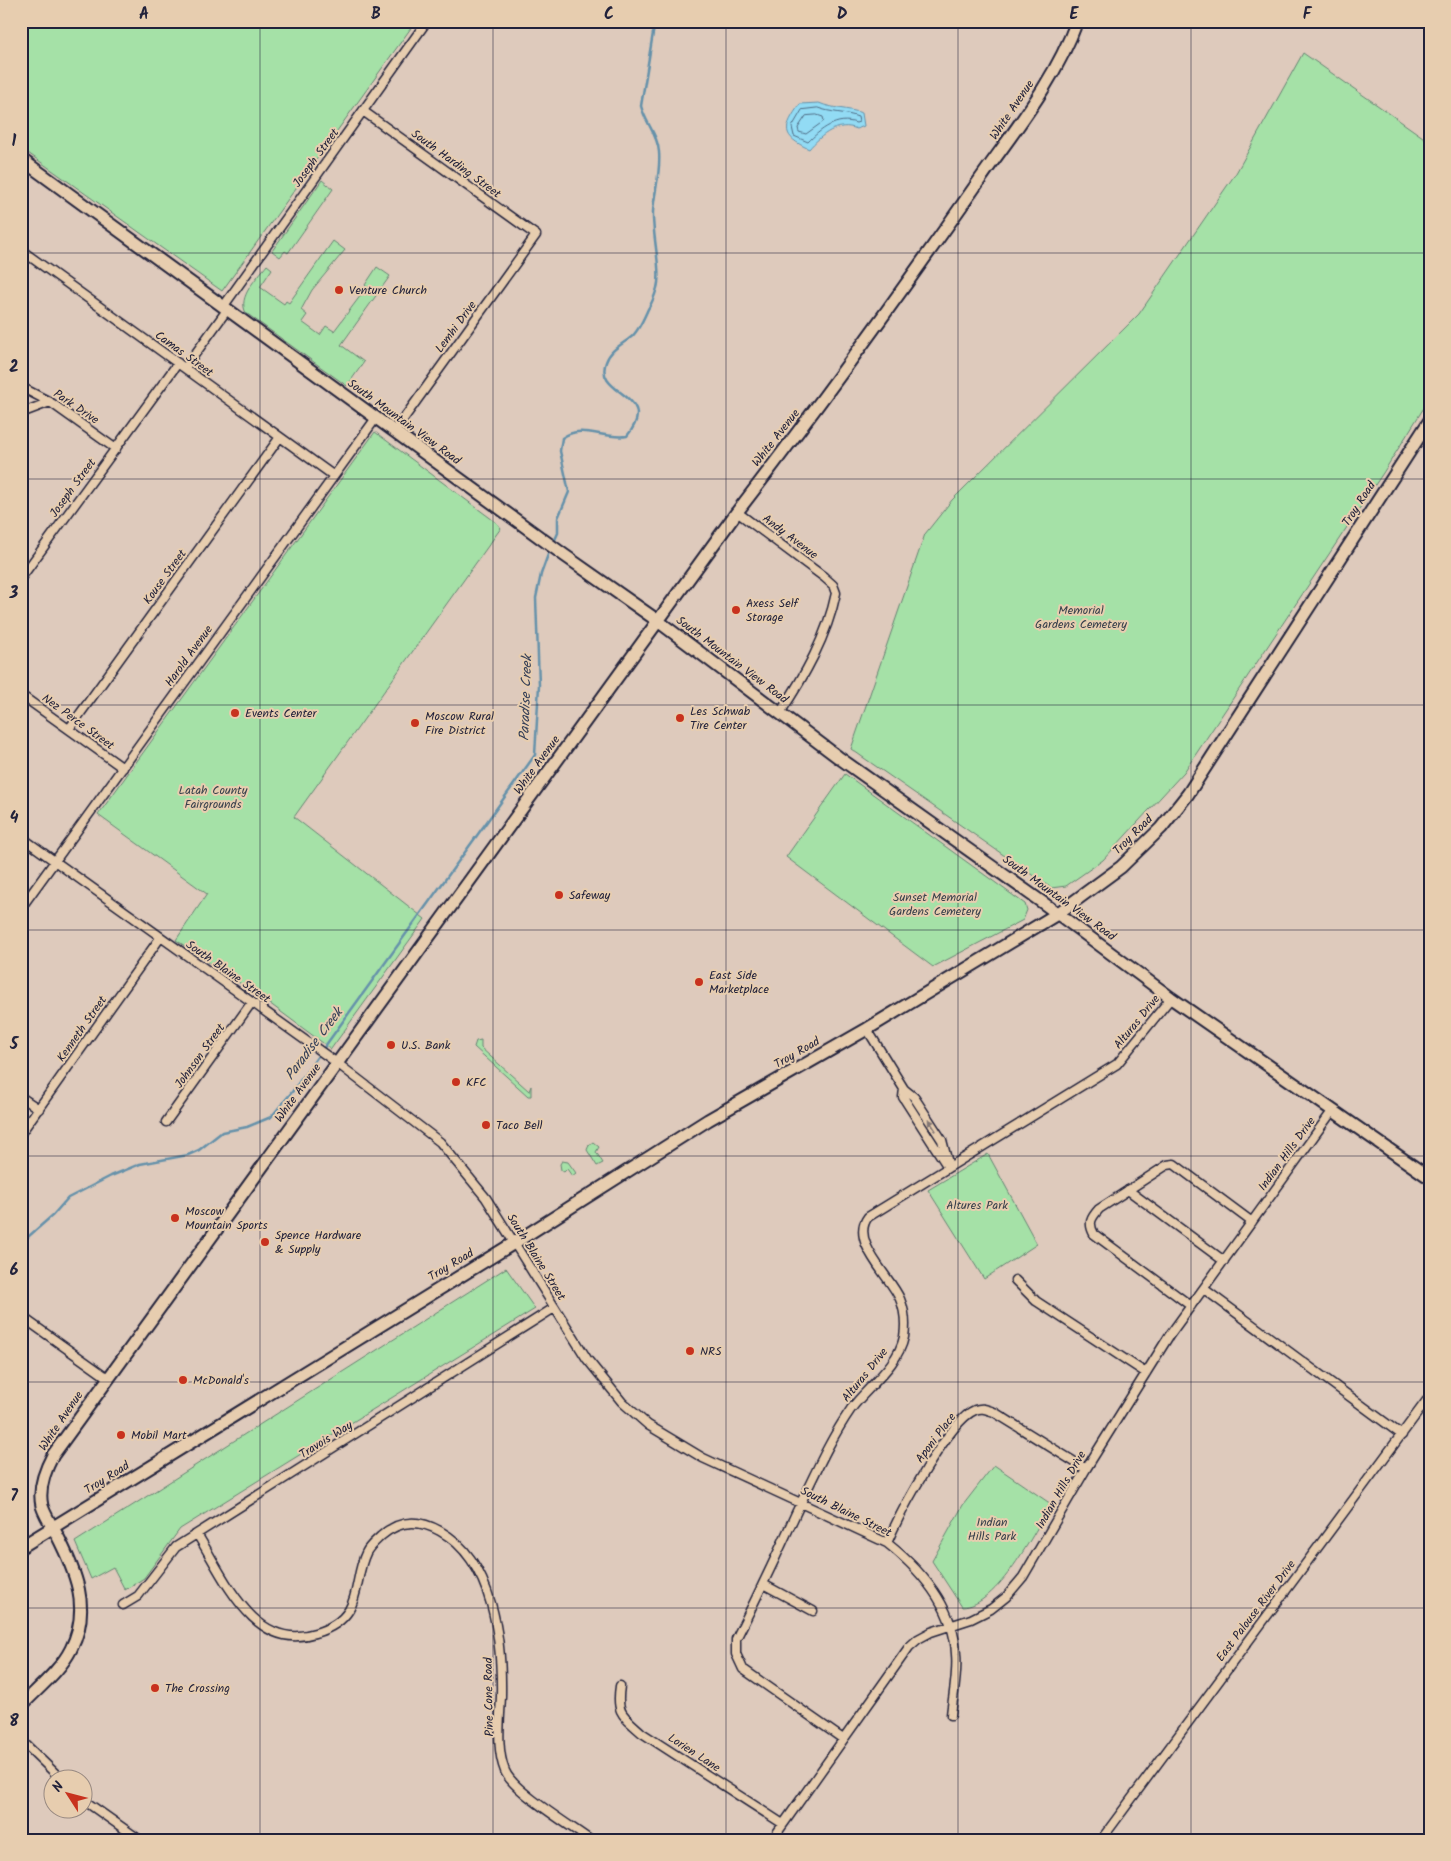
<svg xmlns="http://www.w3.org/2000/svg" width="1451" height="1861" viewBox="0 0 1451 1861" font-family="Kalam,sans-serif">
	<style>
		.green { fill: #a5e1a7; stroke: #648271 }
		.water { fill: #92dbf4; stroke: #6591aa }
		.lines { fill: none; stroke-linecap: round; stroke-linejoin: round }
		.shore { stroke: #4f6c85; stroke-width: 1 }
		.stream { stroke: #6591aa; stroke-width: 2.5 }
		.street-casing { stroke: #22223b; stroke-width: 11 }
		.secondary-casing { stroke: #22223b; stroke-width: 15 }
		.street { stroke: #e7cdaf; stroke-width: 8 }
		.secondary { stroke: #e7cdaf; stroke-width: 11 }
		.oneway { fill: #847875 }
		.grid { fill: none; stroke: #22223b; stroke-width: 1; stroke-opacity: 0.55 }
		.poi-dot { fill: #c8321e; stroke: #e7cdaf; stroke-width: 2 }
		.labels { text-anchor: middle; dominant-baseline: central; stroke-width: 4; stroke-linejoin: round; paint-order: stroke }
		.street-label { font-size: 12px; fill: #22223b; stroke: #e7cdaf }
		.poi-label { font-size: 12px; fill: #22223b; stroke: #e7cdaf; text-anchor: start }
		.park-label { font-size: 12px; fill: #363f4b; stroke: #e7cdaf }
		.water-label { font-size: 14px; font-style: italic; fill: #333e57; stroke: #e7cdaf }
		.neatline { fill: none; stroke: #22223b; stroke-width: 2 }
		.grid-label { font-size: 16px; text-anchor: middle; font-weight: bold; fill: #22223b }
	</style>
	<rect width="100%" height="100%" fill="#decabc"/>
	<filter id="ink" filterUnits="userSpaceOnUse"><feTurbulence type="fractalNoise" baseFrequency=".02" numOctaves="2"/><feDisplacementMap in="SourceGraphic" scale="10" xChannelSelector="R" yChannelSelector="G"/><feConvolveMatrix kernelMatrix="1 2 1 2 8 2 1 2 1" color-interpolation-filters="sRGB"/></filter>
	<g filter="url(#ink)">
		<!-- green -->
		<path class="green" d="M21 21H416L222 291 21 148Z
			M1303 53 1430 142V398L1383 473 1184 772 1103 860 1066 886 1051 888 851 749 925 534 952 500 1139 314 1236 173Z
			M322 180 333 189 288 253 285 251 280 257 272 251Z
			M333 241 345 250 312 290 301 310 307 315 302 322 320 335 326 326 334 331 367 287 365 285 377 267 390 276 341 345 364 362 347 386 246 313C237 297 257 278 267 265L272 269 260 287 284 304 286 301 289 303Z
			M375 432 497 523 501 528 294 817 425 919 331 1049 265 1000 176 940 207 894 98 815Z
			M845 774 1025 904 1027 910 1023 920 933 967 786 857Z
			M481 1040V1048L529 1091 531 1086V1096H528L474 1047 476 1041Z
			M593 1142 599 1147 596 1152 603 1163 597 1166 587 1150 589 1145Z
			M988 1154 1037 1244 984 1279 928 1190Z
			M562 1161 568 1162 576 1173 572 1176 567 1169 564 1172 561 1170 560 1164Z
			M506 1268 535 1309 180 1529 144 1578 125 1590 113 1567 91 1579 75 1542Z
			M994 1465 1051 1504C1035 1531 997 1607 962 1607L932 1561 963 1505Z"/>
		<!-- water -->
		<path class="water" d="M819 103C833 109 847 108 862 113L864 126 857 129C838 121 821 135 809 149 781 136 783 128 800 104Z"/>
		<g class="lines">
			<!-- shore -->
			<path class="shore" d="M818 108C831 113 845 112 858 117L859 122 856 123C837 116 820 130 808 142L794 136 792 127 802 110Z
				M817 115 823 117 824 121 806 134 799 132 798 128 806 116Z"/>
			<!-- stream -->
			<path class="stream" d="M553 544 558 533V518L569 492 560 451 562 438C582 423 603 440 627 436 662 393 593 396 606 362 610 350 621 345 630 338 638 333 644 318 648 309 652 303 655 295 657 288 662 271 652 234 653 212 654 192 661 173 659 152 658 135 645 122 641 106L655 21
				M21 1243 53 1215 68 1198 111 1176 140 1164 188 1155 199 1150 222 1132 247 1127 271 1117 292 1092 535 755 539 685 536 598 541 574 550 549"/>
			<!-- street casing -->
			<g class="street-casing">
				<path id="street" d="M363 111 536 235 394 432
					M21 250 334 476
					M223 307 427 21
					M185 368 227 310
					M21 387 50 402 116 449
					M21 413 50 402
					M737 512 824 577 833 585 836 593C827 637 804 677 780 713
					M21 578 178 363
					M21 695 123 768
					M69 729 280 437
					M21 837 337 1063 440 1142 486 1198 587 1359 622 1402 648 1425 703 1458 887 1543C921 1570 954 1607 956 1654 958 1674 953 1695 951 1715
					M21 908 376 418
					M867 1029 904 1089 914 1097 942 1140 949 1167
					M904 1089 903 1097 946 1164
					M21 1097 39 1109
					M166 1122 252 1002
					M21 1133 160 938
					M1128 1190 1224 1261
					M1015 1280 1036 1301 1146 1373
					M1204 1289 1402 1435
					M1191 1306 1094 1234C1088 1223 1091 1218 1099 1209L1167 1165 1174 1164 1252 1222
					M21 1316 108 1378
					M197 1534C224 1576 253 1653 315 1633 329 1629 341 1623 349 1610 359 1593 357 1571 366 1553 369 1546 376 1541 381 1536 399 1520 419 1519 440 1531 494 1561 502 1641 501 1696 500 1720 496 1749 505 1771 512 1790 571 1826 590 1840
					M887 1543C899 1515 949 1420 975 1410 983 1407 987 1410 994 1412L1086 1469
					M763 1584 813 1611
					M123 1605 138 1596 176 1547 554 1308
					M620 1686C616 1713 622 1715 642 1733L783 1824
					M843 1739 743 1669 736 1654V1639C757 1597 777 1555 796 1513 813 1478 829 1441 851 1409 868 1386 898 1366 904 1337 906 1324 905 1311 900 1299 891 1277 849 1241 868 1217L1117 1064 1171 998
					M21 1740 60 1778
					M82 1799 140 1840
					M772 1840 909 1647 918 1639 931 1632 971 1619 991 1609 1006 1597 1023 1577 1086 1469 1169 1336 1333 1110
					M1101 1840 1430 1396"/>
			</g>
			<!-- secondary casing -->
			<g class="secondary-casing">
				<path id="secondary" d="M21 159 564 555 658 621 838 757 1046 905 1171 998 1430 1178
					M21 1547 514 1243 708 1120 867 1029 1057 914 1121 867 1161 828 1188 794 1430 420
					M21 1706C38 1688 60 1671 71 1649 92 1608 75 1570 56 1533 51 1525 45 1515 42 1506 38 1489 45 1470 53 1455L737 512C819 406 897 298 974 188 1011 134 1054 84 1077 21"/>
			</g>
			<!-- street -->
			<use href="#street" class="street"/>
			<!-- secondary -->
			<use href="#secondary" class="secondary"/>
		</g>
		<!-- one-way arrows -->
		<defs><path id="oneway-solid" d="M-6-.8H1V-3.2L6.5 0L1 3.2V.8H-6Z" transform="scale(1.25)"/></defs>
		<use class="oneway" href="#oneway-solid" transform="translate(932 1125) rotate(-122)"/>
	</g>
	<!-- grid -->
	<path class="grid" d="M260 21V1840M493 21V1840M726 21V1840M958 21V1840M1191 21V1840M21 253H1430M21 479H1430M21 705H1430M21 930H1430M21 1156H1430M21 1382H1430M21 1608H1430"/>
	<!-- markers -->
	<g class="poi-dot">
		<circle cx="339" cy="290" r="5"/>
		<circle cx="736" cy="610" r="5"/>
		<circle cx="235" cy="713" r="5"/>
		<circle cx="680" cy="718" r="5"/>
		<circle cx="415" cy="723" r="5"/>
		<circle cx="559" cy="895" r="5"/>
		<circle cx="699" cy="982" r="5"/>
		<circle cx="391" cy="1045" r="5"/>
		<circle cx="456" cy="1082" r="5"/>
		<circle cx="486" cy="1125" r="5"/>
		<circle cx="175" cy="1218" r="5"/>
		<circle cx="265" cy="1242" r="5"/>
		<circle cx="690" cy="1351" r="5"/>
		<circle cx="183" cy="1380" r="5"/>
		<circle cx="121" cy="1435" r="5"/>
		<circle cx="155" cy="1688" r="5"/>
	</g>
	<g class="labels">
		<!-- street labels -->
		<g class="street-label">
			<text transform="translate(1012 110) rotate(-56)">White Avenue</text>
			<text transform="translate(316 158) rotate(-54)">Joseph Street</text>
			<text transform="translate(456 164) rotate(36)">South Harding Street</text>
			<text transform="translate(456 327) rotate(-54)">Lemhi Drive</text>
			<text transform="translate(184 354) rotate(36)">Camas Street</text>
			<text transform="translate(76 407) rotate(34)">Park Drive</text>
			<text transform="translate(404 422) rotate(36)">South Mountain View Road</text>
			<text transform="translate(776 438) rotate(-52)">White Avenue</text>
			<text transform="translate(73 488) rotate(-54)">Joseph Street</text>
			<text transform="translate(1359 504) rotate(-57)">Troy Road</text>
			<text transform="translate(790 537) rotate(37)">Andy Avenue</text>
			<text transform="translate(165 577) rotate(-54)">Kouse Street</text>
			<text transform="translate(189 656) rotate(-54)">Harold Avenue</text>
			<text transform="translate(732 660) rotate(37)">South Mountain View Road</text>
			<text transform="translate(78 722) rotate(36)">Nez Perce Street</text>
			<text transform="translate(537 765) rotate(-54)">White Avenue</text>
			<text transform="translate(1133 835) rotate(-45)">Troy Road</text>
			<text transform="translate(1059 898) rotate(36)">South Mountain View Road</text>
			<text transform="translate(228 972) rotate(35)">South Blaine Street</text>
			<text transform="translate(1137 1022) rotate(-51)">Alturas Drive</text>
			<text transform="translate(82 1029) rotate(-55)">Kenneth Street</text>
			<text transform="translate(797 1053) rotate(-30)">Troy Road</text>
			<text transform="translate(200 1056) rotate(-54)">Johnson Street</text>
			<text transform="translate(298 1093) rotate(-54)">White Avenue</text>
			<text transform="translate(1287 1154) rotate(-54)">Indian Hills Drive</text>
			<text transform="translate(536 1257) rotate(58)">South Blaine Street</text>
			<text transform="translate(451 1265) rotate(-31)">Troy Road</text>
			<text transform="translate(865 1375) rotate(-51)">Alturas Drive</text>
			<text transform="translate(61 1421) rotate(-56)">White Avenue</text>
			<text transform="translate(936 1438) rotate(-53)">Aponi Place</text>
			<text transform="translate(326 1440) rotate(-32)">Travois Way</text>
			<text transform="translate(107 1478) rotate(-32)">Troy Road</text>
			<text transform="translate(1061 1490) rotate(-60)">Indian Hills Drive</text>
			<text transform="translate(846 1512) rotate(26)">South Blaine Street</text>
			<text transform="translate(1256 1611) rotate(-53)">East Palouse River Drive</text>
			<text transform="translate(489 1697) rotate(-91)">Pine Cone Road</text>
			<text transform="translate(694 1753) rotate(33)">Lorien Lane</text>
		</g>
		<!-- poi labels -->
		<g class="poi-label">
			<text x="349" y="290">Venture Church</text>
			<text x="746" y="603">Axess Self<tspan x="746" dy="14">Storage</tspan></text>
			<text x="690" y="711">Les Schwab<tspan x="690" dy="14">Tire Center</tspan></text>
			<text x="245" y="713">Events Center</text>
			<text x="425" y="716">Moscow Rural<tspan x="425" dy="14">Fire District</tspan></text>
			<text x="569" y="895">Safeway</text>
			<text x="709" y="975">East Side<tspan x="709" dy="14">Marketplace</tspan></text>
			<text x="401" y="1045">U.S. Bank</text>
			<text x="466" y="1082">KFC</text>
			<text x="496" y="1125">Taco Bell</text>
			<text x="185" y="1211">Moscow<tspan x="185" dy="14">Mountain Sports</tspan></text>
			<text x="275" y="1235">Spence Hardware<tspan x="275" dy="14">&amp; Supply</tspan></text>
			<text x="700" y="1351">NRS</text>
			<text x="193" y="1380">McDonald's</text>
			<text x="131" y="1435">Mobil Mart</text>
			<text x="165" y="1688">The Crossing</text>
		</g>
		<!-- park labels -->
		<g class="park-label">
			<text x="1081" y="610">Memorial<tspan x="1081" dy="14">Gardens Cemetery</tspan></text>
			<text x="213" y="790">Latah County<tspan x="213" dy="14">Fairgrounds</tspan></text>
			<text x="935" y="897">Sunset Memorial<tspan x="935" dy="14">Gardens Cemetery</tspan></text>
			<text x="977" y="1205">Altures Park</text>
			<text x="992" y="1522">Indian<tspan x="992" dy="14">Hills Park</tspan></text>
		</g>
		<!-- water labels -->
		<g class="water-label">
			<text transform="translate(526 698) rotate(-88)">Paradise Creek</text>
			<text transform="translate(314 1044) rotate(-53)">Paradise Creek</text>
		</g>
	</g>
	<!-- margin -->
	<rect width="1451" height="1861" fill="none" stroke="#e7cdaf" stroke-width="55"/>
	<!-- north arrow -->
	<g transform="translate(68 1794) rotate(306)"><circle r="24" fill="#e7cdaf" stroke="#988981"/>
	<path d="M0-4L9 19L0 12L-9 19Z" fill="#c8321e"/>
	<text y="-8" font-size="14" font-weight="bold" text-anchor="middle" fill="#22223b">N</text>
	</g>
	<rect x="28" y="28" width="1396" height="1806" class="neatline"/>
	<g class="grid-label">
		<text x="144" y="19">A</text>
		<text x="376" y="19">B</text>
		<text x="609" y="19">C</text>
		<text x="842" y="19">D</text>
		<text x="1074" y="19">E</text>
		<text x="1307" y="19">F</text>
		<text x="14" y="146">1</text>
		<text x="14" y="372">2</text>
		<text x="14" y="598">3</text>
		<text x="14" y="823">4</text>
		<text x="14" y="1049">5</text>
		<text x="14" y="1275">6</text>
		<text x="14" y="1501">7</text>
		<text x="14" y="1726">8</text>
	</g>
</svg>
